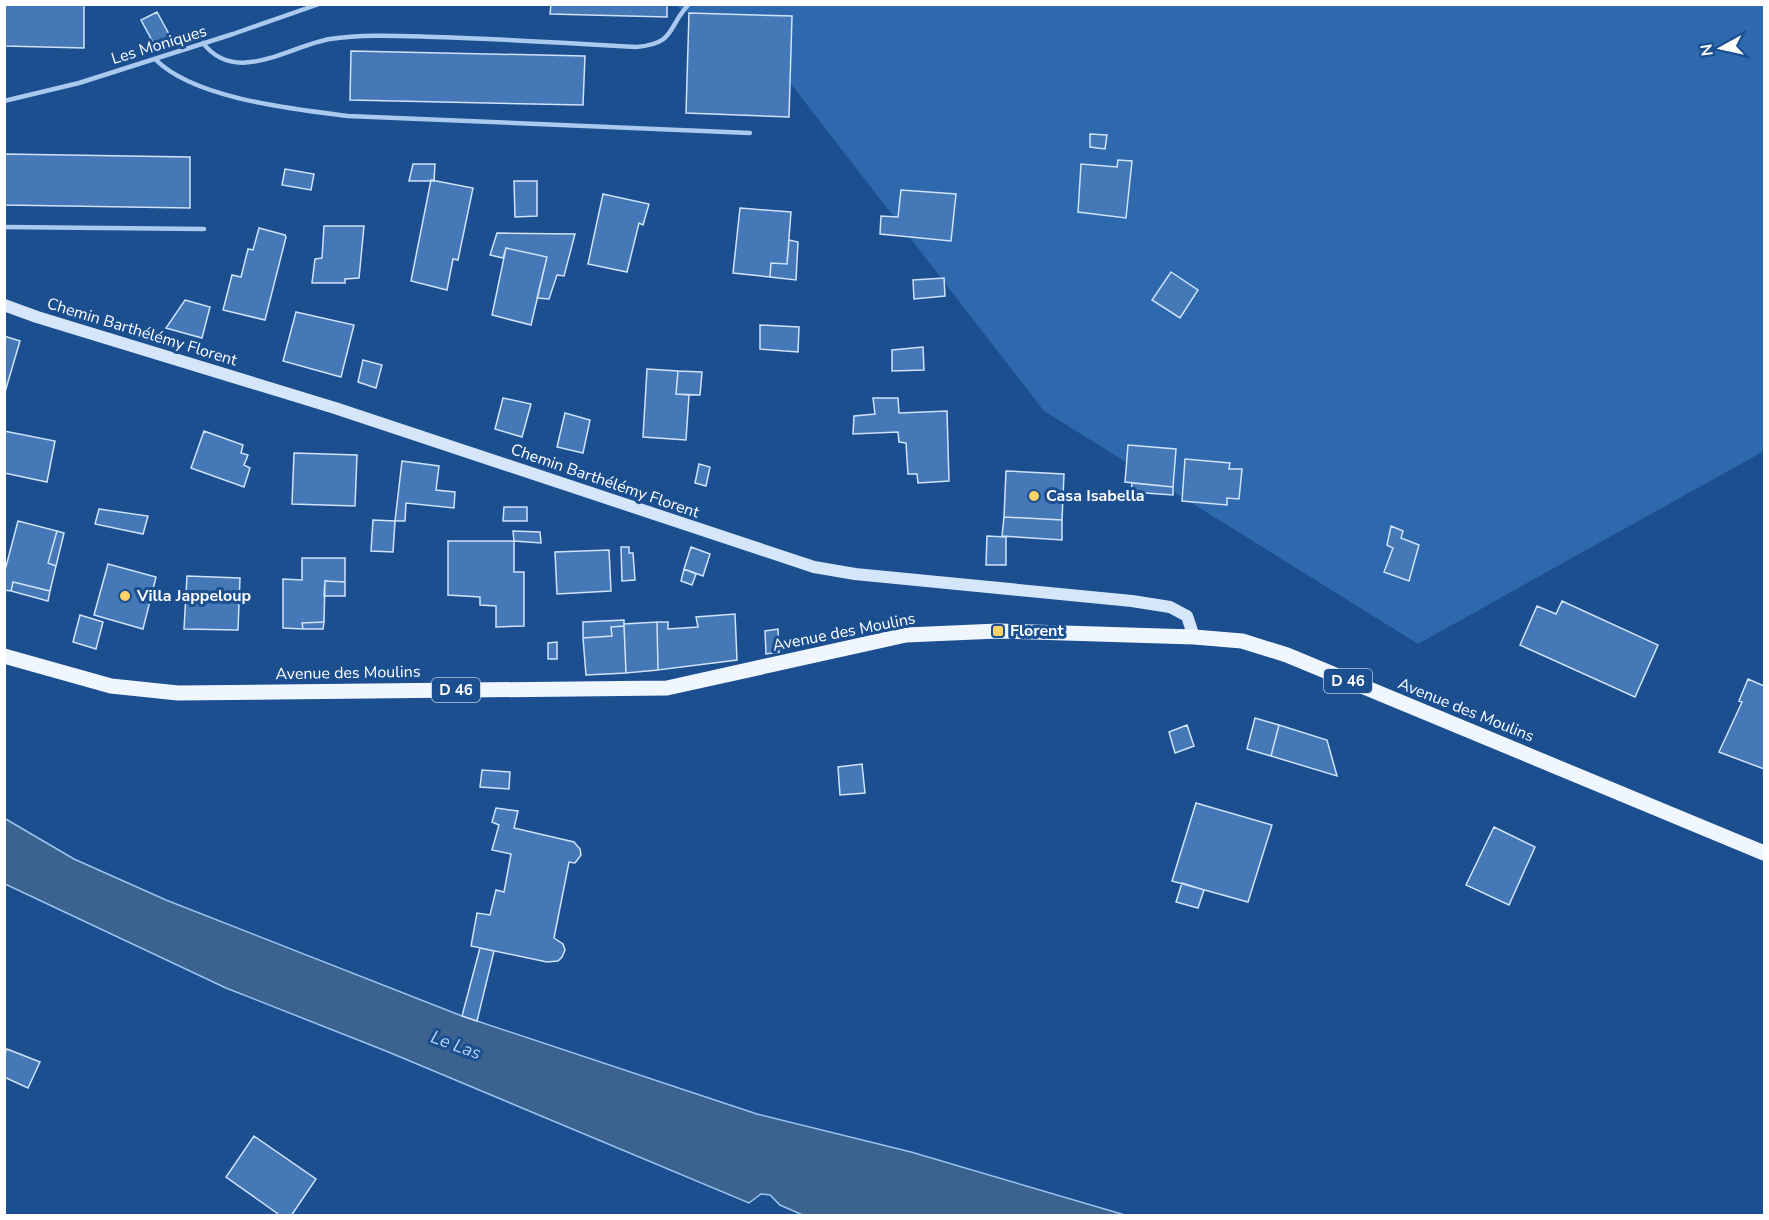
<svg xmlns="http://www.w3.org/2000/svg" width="1769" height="1220" viewBox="0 0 1769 1220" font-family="'Nunito Sans',sans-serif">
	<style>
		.green { fill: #2e69ad }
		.water { fill: #3c6290; stroke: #9cc4f0; stroke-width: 1.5 }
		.building { fill: #4478b7; stroke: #cfe3fa; stroke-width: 1.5 }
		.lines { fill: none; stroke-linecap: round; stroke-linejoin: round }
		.lane { stroke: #a9c9ee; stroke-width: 4.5 }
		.secondary { stroke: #d6e6fa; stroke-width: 12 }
		.primary { stroke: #f0f6ff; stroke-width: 15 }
		.poi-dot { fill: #ffd166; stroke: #1b4f8f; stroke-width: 2 }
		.labels { text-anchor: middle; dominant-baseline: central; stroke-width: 6; stroke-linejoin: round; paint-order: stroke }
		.shield { fill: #1b4f8f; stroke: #bbcadd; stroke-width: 1.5 }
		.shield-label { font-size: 15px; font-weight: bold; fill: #fff }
		.street-label { font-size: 16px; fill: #fff; stroke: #1b4f8f }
		.poi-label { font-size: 16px; font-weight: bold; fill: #fff; stroke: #1b4f8f; text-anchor: start }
		.water-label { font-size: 18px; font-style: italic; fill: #b5d3f5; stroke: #1b4f8f }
	</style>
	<rect width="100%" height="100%" fill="#1b4f8f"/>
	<!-- green -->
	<path class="green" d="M674 5H1764V451L1418 644 1044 411 774 62Z"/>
	<!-- water -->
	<path class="water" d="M4 818 74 859 166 900 462 1016 757 1114 911 1152 1125 1215 805 1216 780 1205 770 1195 761 1194 749 1203 386 1051 226 988 5 884Z"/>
	<!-- building -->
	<path class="building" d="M4 4H84V48L4 46Z
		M551 4H667V17L550 14Z
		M157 12 170 36 154 44 141 20Z
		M689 13 792 16 789 117 686 113Z
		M351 51 585 56 583 105 350 100Z
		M1090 134 1107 135 1105 149 1090 147Z
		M4 154 190 157V208L4 205Z
		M1118 160 1132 161 1126 218 1078 212 1081 164 1117 167Z
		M413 164H435L434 181H409Z
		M285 169 314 174 311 190 282 185Z
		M431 180 473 188 458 260 453 259 447 290 411 281Z
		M514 181H537V216L515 217Z
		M901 190 956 194 951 241 880 234 881 216 898 217Z
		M603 194 649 204 643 225 639 223 627 272 588 264Z
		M740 208 791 212 787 264 771 263 770 277 733 273Z
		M324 226H364L359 278 345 279V283H312L315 259 322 258Z
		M259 228 285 235 286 237 265 320 223 310 232 275 241 277 248 249 253 250Z
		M497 233 575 234 564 276 557 275 549 299 537 298 547 257 506 248 503 258 490 255Z
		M789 240 798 242 796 280 770 277 771 263 787 264Z
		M506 248 547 257 531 325 492 315Z
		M1171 272 1198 290 1180 318 1152 300Z
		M944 278 945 296 914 299 913 280Z
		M185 300 210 307 202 338 166 328Z
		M296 312 354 325 341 377 283 361Z
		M760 325 799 327 798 352 760 349Z
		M4 336 20 341 5 392 4 391Z
		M923 347 924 370 892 371V350Z
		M363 360 382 365 376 388 358 382Z
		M647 369 678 371 676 394 689 395 686 440 643 437Z
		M678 371 702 372 700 395 676 394Z
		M503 398 531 404 522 437 495 429Z
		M873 398H898L899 413 947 411 949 481 918 483 917 474H908L906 443 899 442 898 432 853 434 854 416 875 414Z
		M565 413 590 420 583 453 557 447Z
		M4 431 55 441 47 482 4 473Z
		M204 431 243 445 241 453 248 455 244 465 250 468 244 487 191 468Z
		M1128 445 1176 449 1173 487 1125 482Z
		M294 453 357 455 355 506 292 504Z
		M1185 459 1230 463 1229 469H1242L1239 499 1227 498V505L1182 501Z
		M402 461 439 466 436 490 455 492 454 508 406 503 405 521H395Z
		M699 464 710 467 706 486 695 483Z
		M1006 471 1064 474 1062 520 1004 517Z
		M1132 483 1173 487V495L1131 492Z
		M504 507H527V521H503Z
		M99 509 148 516 143 534 95 524Z
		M1004 517 1062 520V540L1002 536Z
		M373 520 395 521 393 552 371 551Z
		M18 521 57 531 48 563 56 566 50 591 13 582 11 591 4 590V574Z
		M1391 526 1403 531 1401 538 1419 545 1409 581 1384 572 1393 548 1387 545Z
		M57 531 64 533 56 566 48 563Z
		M513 531 540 532 541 543 514 541Z
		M987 536 1006 537V565H986Z
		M448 541H514V572H524V626L496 627V606L480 605V597L448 595Z
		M621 547H629V553H633L635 580 622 581Z
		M691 547 710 554 703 576 684 569Z
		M609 550 611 591 557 594 555 552Z
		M302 558H345V582L325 581 324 622 302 623 303 629 283 628V579L302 580Z
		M108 564 156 577 143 629 94 615Z
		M684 569 696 574 692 585 681 581Z
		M187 576 240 578 238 630 184 629Z
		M325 581 345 582V596H324Z
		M13 582 50 591 48 601 11 591Z
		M1562 601 1658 645 1635 697 1520 645 1537 606 1556 614Z
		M735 614 737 660 658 670 657 622H668V629L698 627 696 617Z
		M80 615 103 622 96 649 73 642Z
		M624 620V626L611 627 612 636 583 638V622Z
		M324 622 323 629H303L302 623Z
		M657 622 658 670 626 673 624 624Z
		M624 626 626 673 586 675 583 638 612 636 611 627Z
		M778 629 779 652 766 654 765 631Z
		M557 642V659H548V643Z
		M1748 679 1764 686V769L1719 752 1742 702 1739 701Z
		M1255 718 1279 725 1271 756 1247 749Z
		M1187 725 1194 746 1175 753 1169 732Z
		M1279 725 1327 740 1337 776 1271 756Z
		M862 764 865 793 840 795 838 767Z
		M482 770 510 772 509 789 480 787Z
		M1196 803 1272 825 1248 902 1172 881Z
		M496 808 518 811 514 828 574 842 580 849 581 855 575 863 569 862 554 938 563 944 565 950 562 957 558 961 547 962 471 946 477 913 490 915 496 890 504 892 511 854 492 850 499 825 492 822Z
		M1494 827 1535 847 1509 905 1466 885Z
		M1182 883 1204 890 1198 908 1176 902Z
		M480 948 494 951 477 1021 462 1016Z
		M7 1049 40 1062 28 1088 4 1077V1055Z
		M254 1136 316 1179 291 1216H281L226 1177Z"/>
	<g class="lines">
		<!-- lane -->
		<path class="lane" d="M203 43C236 86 289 46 330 39 363 34 400 36 435 37 502 39 569 43 636 47 676 44 667 27 689 4
			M155 59C194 99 294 109 348 116L750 133
			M4 101 79 83 233 34 319 4
			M4 227 204 229"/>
		<!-- secondary -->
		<path class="secondary" d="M4 305 37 317 335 408 814 567 855 574 1132 601 1170 607 1187 616 1194 637"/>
		<!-- primary -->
		<path class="primary" d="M4 656 111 686 178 693 667 688 906 635 998 631 1194 637 1242 641 1287 655 1764 853"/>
	</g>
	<!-- markers -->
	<g class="poi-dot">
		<circle cx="1034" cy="496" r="6"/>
		<circle cx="125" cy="596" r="6"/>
		<rect x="992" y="625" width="12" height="12" rx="3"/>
	</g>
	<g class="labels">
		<!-- shield labels -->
		<g class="shield">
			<rect x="1324" y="669" width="48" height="24" rx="4.5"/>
			<rect x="432" y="678" width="48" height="24" rx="4.5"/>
		</g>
		<g class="shield-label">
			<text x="1348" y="681">D 46</text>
			<text x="456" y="690">D 46</text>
		</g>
		<!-- street labels -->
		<g class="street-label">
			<text transform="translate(159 45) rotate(-17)">Les Moniques</text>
			<text transform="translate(142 332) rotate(17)">Chemin Barthélémy Florent</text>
			<text transform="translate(605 481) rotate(19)">Chemin Barthélémy Florent</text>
			<text transform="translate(844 632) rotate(-11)">Avenue des Moulins</text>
			<text transform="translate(348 673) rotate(-1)">Avenue des Moulins</text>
			<text transform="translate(1466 710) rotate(22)">Avenue des Moulins</text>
		</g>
		<!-- poi labels -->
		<g class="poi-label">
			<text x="1046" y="496">Casa Isabella</text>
			<text x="137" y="596">Villa Jappeloup</text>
			<text x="1010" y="631">Florent</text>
		</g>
		<!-- water labels -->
		<g class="water-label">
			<text transform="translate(456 1045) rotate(20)">Le Las</text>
		</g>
	</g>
	<!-- border -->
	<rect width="1769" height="1220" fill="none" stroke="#ffffff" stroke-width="12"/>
	<!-- north arrow -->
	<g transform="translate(1721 48) rotate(262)" stroke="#1b4f8f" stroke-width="4.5" paint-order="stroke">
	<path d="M0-4.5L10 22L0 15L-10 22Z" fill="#ffffff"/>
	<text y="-9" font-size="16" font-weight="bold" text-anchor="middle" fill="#ffffff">N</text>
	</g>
</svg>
